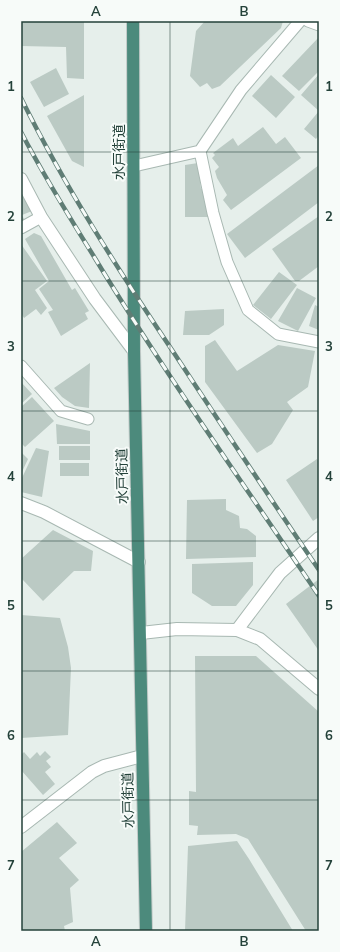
<svg xmlns="http://www.w3.org/2000/svg" width="340" height="952" viewBox="0 0 340 952" font-family="Mulish,'Noto Sans JP',sans-serif">
	<style>
		.building { fill: #bbcac4 }
		.lines { fill: none; stroke-linecap: round; stroke-linejoin: round }
		.service-casing { stroke: #a8b8b2; stroke-width: 13 }
		.minor-casing { stroke: #a8b8b2; stroke-width: 14 }
		.tertiary-casing { stroke: #a8b8b2; stroke-width: 14 }
		.trunk-casing { stroke: #c2cac8; stroke-width: 14 }
		.service { stroke: #fff; stroke-width: 11 }
		.minor { stroke: #fff; stroke-width: 12 }
		.tertiary { stroke: #fff; stroke-width: 12 }
		.trunk { stroke: #4c8a7c; stroke-width: 12 }
		.rail-casing { stroke: #5f7d75; stroke-width: 4.5 }
		.rail { stroke: #f7fbf9; stroke-width: 3; stroke-dasharray: 9; stroke-linecap: butt }
		.grid { fill: none; stroke: #24423a; stroke-width: 1; stroke-opacity: 0.55 }
		.labels { text-anchor: middle; dominant-baseline: central; stroke-width: 4; stroke-linejoin: round; paint-order: stroke }
		.street-label { font-size: 14px; fill: #24423a; stroke: #f7fbf9 }
		.neatline { fill: none; stroke: #24423a; stroke-width: 1.5 }
		.grid-label { font-size: 13px; text-anchor: middle; font-weight: bold; fill: #24423a }
	</style>
	<rect width="100%" height="100%" fill="#e6efeb"/>
	<!-- building -->
	<path class="building" d="M21 21H84V79L67 78 66 47 21 46Z
		M205 21H283L281 28 220 86 212 89 207 83 200 87 190 76 196 31Z
		M319 37V71L299 91 282 76Z
		M56 68 69 94 44 107 30 82Z
		M319 74V135L316 139 304 129 319 111 301 95Z
		M271 75 295 97 276 118 252 96Z
		M84 95V167L72 161 47 116Z
		M263 127 276 144 285 137 301 158 231 210 223 200 227 195 217 178 215 171 219 167 212 158 215 155 213 153 233 138 238 146Z
		M198 163 201 189 205 190 208 217H185V165Z
		M319 165V202L245 258 227 234Z
		M21 192 32 211 22 215 25 221 21 223Z
		M319 216V266L299 281H295L272 249Z
		M34 233 41 236 72 290 75 288 89 311 85 313 88 319 61 336 48 312 53 310 39 289 49 281 25 239Z
		M21 244 47 281 35 290 47 308 41 315 36 309 24 318 21 313Z
		M279 272 297 285 271 319 253 305Z
		M297 288 316 298 298 331 278 321Z
		M315 305 319 307V330L309 326Z
		M224 309V325L209 335H183L185 311Z
		M215 340 237 371 278 345 315 351 308 387 287 402 293 410 272 444 257 453 205 382V346Z
		M90 363 89 408 75 406 62 397 54 388Z
		M21 382 32 394 21 404Z
		M32 397 54 421 25 447 21 443V407Z
		M56 424 90 431V444H57Z
		M59 446H90V460H59Z
		M36 448 49 451 42 497 21 492V480Z
		M21 452 28 459 21 474Z
		M317 459 319 462V517L313 521 286 480Z
		M60 463H89V476H60Z
		M226 499V510L239 516 240 528 247 529 256 536V557L186 559 187 500Z
		M53 530 93 551 91 571H74L43 601 22 579 21 559Z
		M253 562V585L236 606H212L192 593V564Z
		M319 579V651L286 604Z
		M21 615 60 618 68 647 71 668 68 735 21 738Z
		M195 656H256L319 712V931H306L248 839 236 834 197 835 198 826 189 825V791L196 792Z
		M45 751 51 757 46 761 51 767 45 772 55 784 43 795 21 770V755L24 752 30 759 37 752 40 756Z
		M57 822 77 843 59 858 79 880 70 888 73 922 64 926 65 931H21V852Z
		M237 841 249 859 293 931H185L188 846Z"/>
	<g class="lines">
		<!-- service casing -->
		<g class="service-casing">
			<path id="service" d="M308 21 319 25
				M200 151 213 213 227 262 248 310 278 334 319 342
				M134 166 200 151 241 90 300 21
				M21 228 41 217
				M21 366 61 411 88 419"/>
		</g>
		<!-- minor casing -->
		<g class="minor-casing">
			<path id="minor" d="M21 179 41 217 95 299 134 351
				M21 503 44 512 139 562
				M237 630 280 573 319 538
				M21 827 92 772 104 766 142 756"/>
		</g>
		<!-- tertiary casing -->
		<g class="tertiary-casing">
			<path id="tertiary" d="M141 633 177 629 237 630 260 639 319 689"/>
		</g>
		<!-- trunk casing -->
		<g class="trunk-casing">
			<path id="trunk" d="M133 21 134 351 146 931"/>
		</g>
		<!-- service -->
		<use href="#service" class="service"/>
		<!-- minor -->
		<use href="#minor" class="minor"/>
		<!-- tertiary -->
		<use href="#tertiary" class="tertiary"/>
		<!-- trunk -->
		<use href="#trunk" class="trunk"/>
		<!-- rail casing -->
		<g class="rail-casing">
			<path id="rail" d="M21 98C65 187 119 271 174 353 222 426 270 498 319 570
				M21 132C43 174 68 215 93 255 164 372 243 483 319 596"/>
		</g>
		<!-- rail -->
		<use href="#rail" class="rail"/>
	</g>
	<!-- grid -->
	<path class="grid" d="M170 21V931M21 152H319M21 281H319M21 411H319M21 541H319M21 671H319M21 800H319"/>
	<g class="labels">
		<!-- street labels -->
		<g class="street-label">
			<text transform="translate(119 152) rotate(-90)">水戸街道</text>
			<text transform="translate(122 476) rotate(-91)">水戸街道</text>
			<text transform="translate(128 800) rotate(-91)">水戸街道</text>
		</g>
	</g>
	<!-- border -->
	<rect width="340" height="952" fill="none" stroke="#f7fbf9" stroke-width="44"/>
	<rect x="22" y="22" width="296" height="908" class="neatline"/>
	<g class="grid-label">
		<text x="96" y="16">A</text>
		<text x="244" y="16">B</text>
		<text x="11" y="91">1</text>
		<text x="329" y="91">1</text>
		<text x="11" y="221">2</text>
		<text x="329" y="221">2</text>
		<text x="11" y="351">3</text>
		<text x="329" y="351">3</text>
		<text x="11" y="481">4</text>
		<text x="329" y="481">4</text>
		<text x="11" y="610">5</text>
		<text x="329" y="610">5</text>
		<text x="11" y="740">6</text>
		<text x="329" y="740">6</text>
		<text x="11" y="870">7</text>
		<text x="329" y="870">7</text>
		<text x="96" y="946">A</text>
		<text x="244" y="946">B</text>
	</g>
</svg>
